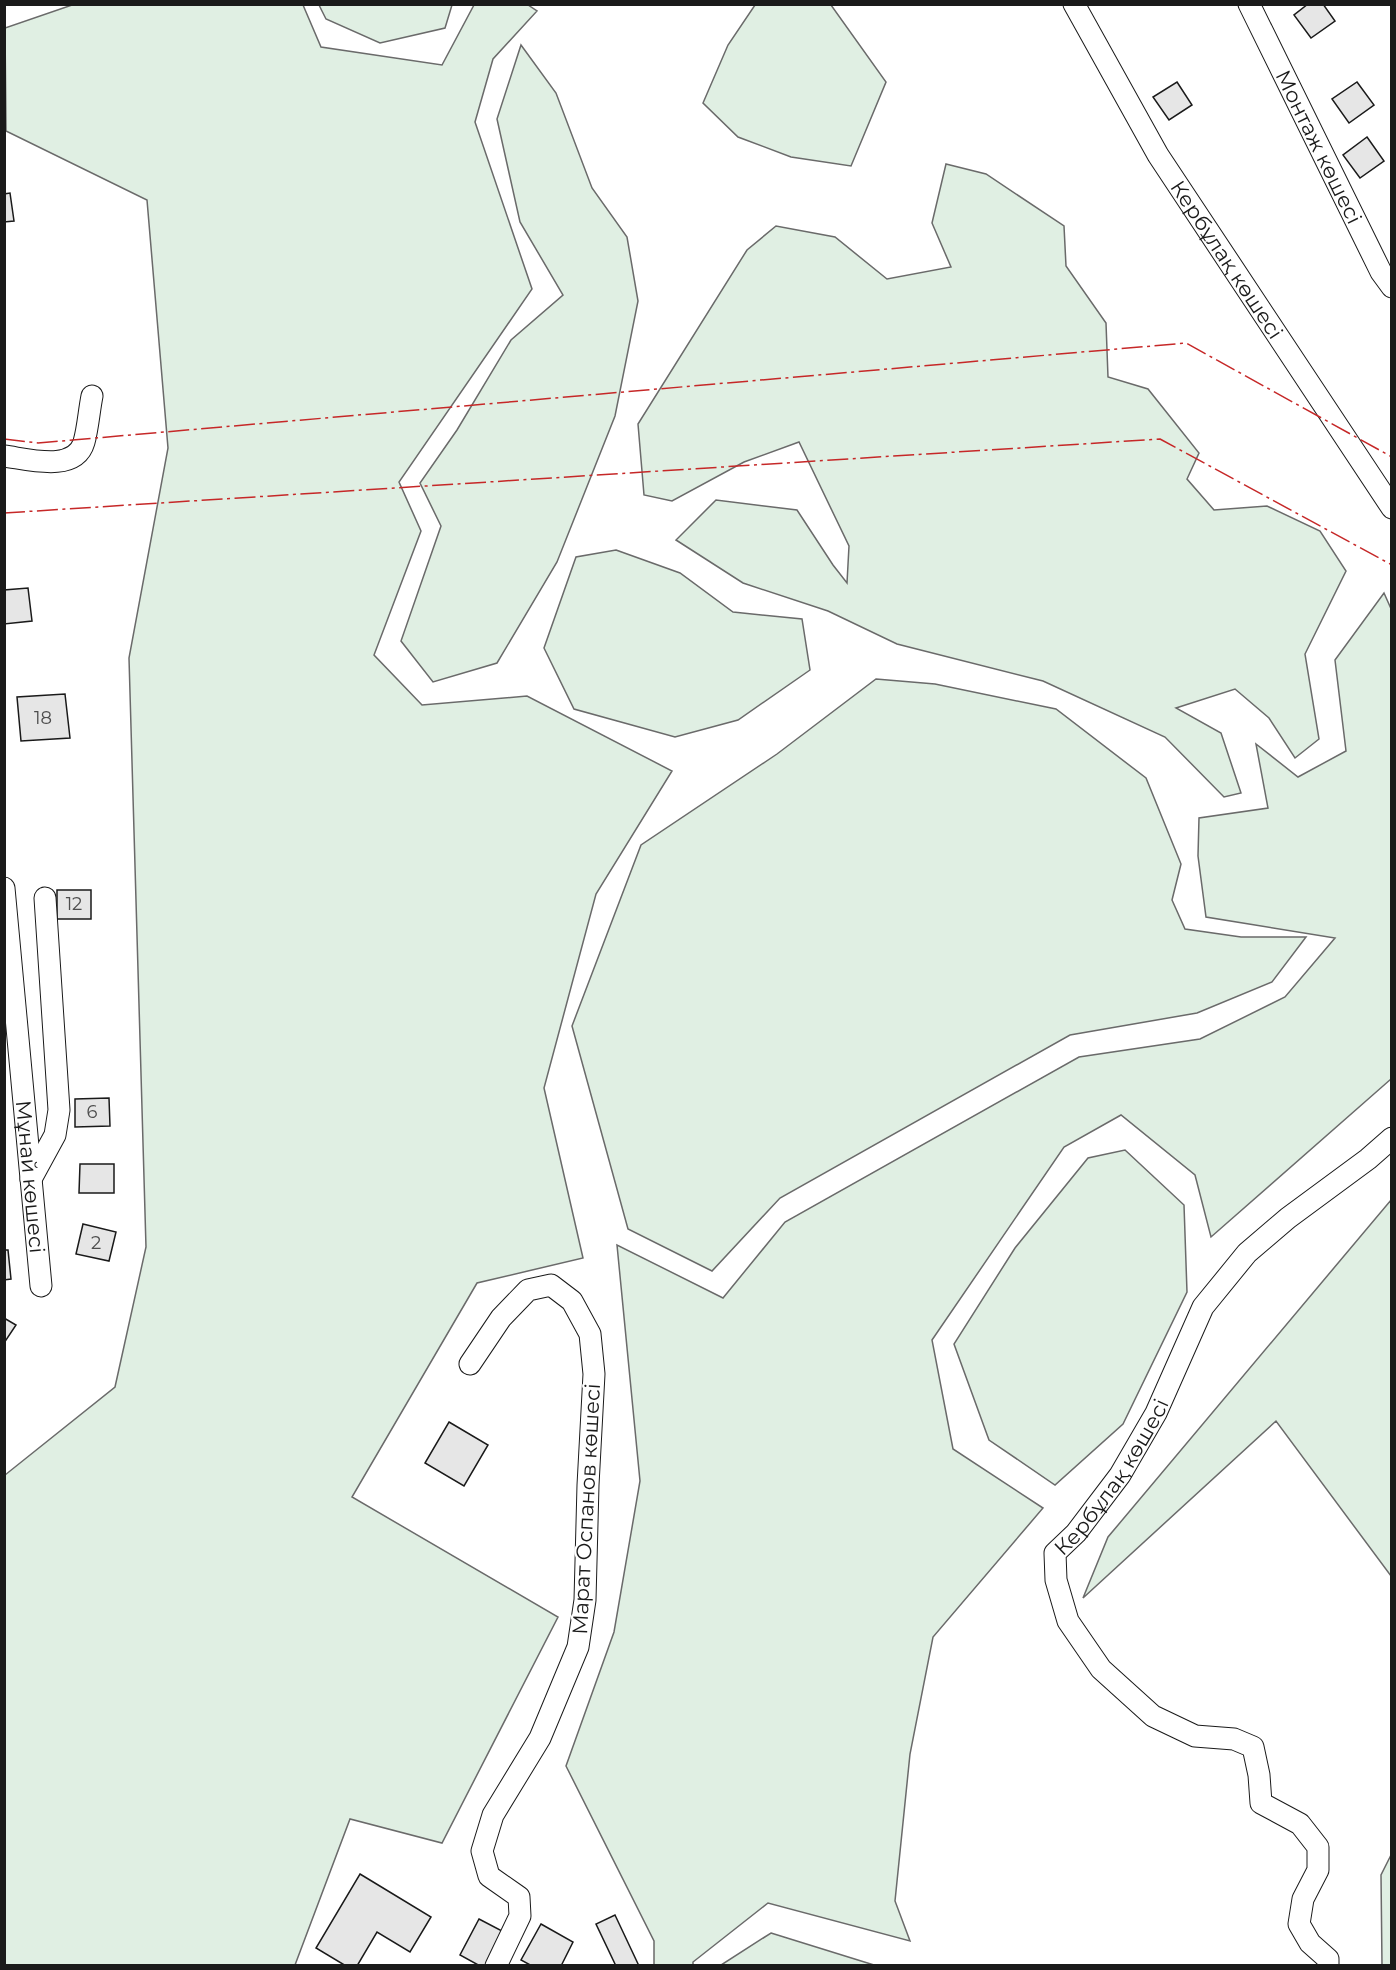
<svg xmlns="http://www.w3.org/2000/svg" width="1396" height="1970" viewBox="0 0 1396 1970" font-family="Montserrat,sans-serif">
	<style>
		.green { fill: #e0efe3; stroke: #6a6a6a; stroke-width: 1.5 }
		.building { fill: #e6e6e6; stroke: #1a1a1a; stroke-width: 1.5 }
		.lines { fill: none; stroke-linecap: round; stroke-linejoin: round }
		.minor-casing { stroke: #1a1a1a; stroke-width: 23 }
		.minor { stroke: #fff; stroke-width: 21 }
		.power { stroke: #c62828; stroke-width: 1.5; stroke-dasharray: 21 4.5 3 4.5; stroke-linecap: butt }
		.labels { text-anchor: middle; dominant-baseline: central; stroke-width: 4.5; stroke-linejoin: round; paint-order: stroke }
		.number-label { font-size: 18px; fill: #4d4d4d }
		.street-label { font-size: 21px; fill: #1a1a1a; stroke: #fff }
	</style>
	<rect width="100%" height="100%" fill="#fff"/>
	<!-- green -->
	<path class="green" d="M72 5H303L321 47 442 65 474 5H528L537 11 493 59 475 122 532 289 399 482 421 531 374 655 422 705 527 696 672 771 596 894 544 1088 583 1258 477 1283 352 1497 558 1617 442 1843 350 1819 295 1965H5V1475L115 1387 146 1247 129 658 168 448 147 200 6 131 5 28Z
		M319 5H452L445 28 380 43 326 19Z
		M755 5H831L886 82 851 166 791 157 738 137 703 103 728 45Z
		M521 45 556 93 592 188 627 237 638 301 615 416 557 562 497 663 433 682 401 641 441 526 420 483 457 430 511 340 563 295 520 222 497 119Z
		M946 164 986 174 1064 226 1066 266 1106 323 1108 377 1148 389 1199 453 1187 479 1214 510 1267 506 1320 531 1346 571 1305 654 1319 739 1295 758 1269 718 1235 689 1176 708 1221 733 1241 793 1224 797 1165 737 1043 681 897 644 828 611 743 583 676 540 716 500 797 510 833 565 847 583 849 546 799 442 744 462 672 501 644 495 638 424 747 250 776 226 835 237 887 279 951 267 932 223Z
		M616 550 680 573 733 612 802 619 810 670 738 720 675 737 574 709 544 648 576 557Z
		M1384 593 1392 611 1391 1079 1211 1237 1195 1175 1121 1115 1064 1147 932 1340 953 1449 1043 1508 933 1637 910 1754 895 1901 910 1941 768 1903 693 1962V1965H654V1941L566 1766 614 1632 640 1481 617 1245 723 1298 785 1222 1079 1057 1200 1039 1285 997 1335 938 1206 917 1198 856 1199 818 1268 808 1256 744 1298 777 1346 751 1335 660Z
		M876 679 935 684 1056 709 1146 778 1181 864 1172 900 1185 929 1241 937H1306L1272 982 1197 1013 1070 1035 780 1198 712 1271 628 1229 572 1026 641 845 777 754Z
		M1125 1150 1184 1205 1187 1292 1123 1424 1055 1485 989 1440 954 1344 1015 1248 1088 1158Z
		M1391 1200V1576L1276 1421 1083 1598 1108 1537Z
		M1391 1855V1965H1382L1381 1875Z
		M771 1933 874 1965H721Z"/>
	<!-- building -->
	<path class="building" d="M1308 4H1323L1335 21 1311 38 1294 15Z
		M1177 82 1192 105 1169 120 1153 97Z
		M1357 82 1374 105 1349 123 1332 99Z
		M1367 137 1384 161 1360 178 1343 155Z
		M10 193 14 221 4 222V194Z
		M28 588 32 621 4 624V590Z
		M65 694 70 738 21 741 17 697Z
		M57 890H91V919H57Z
		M109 1098 110 1126 75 1127V1099Z
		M80 1164H114V1193H79Z
		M83 1224 116 1232 109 1261 76 1254Z
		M4 1250H8L11 1279 4 1280Z
		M4 1318 16 1325 4 1343Z
		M449 1422 488 1445 464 1486 425 1463Z
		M360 1874 431 1917 410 1952 377 1932 357 1966H346L316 1948Z
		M615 1915 639 1966H616L596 1924Z
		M479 1919 504 1932 486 1966H480L460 1955Z
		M541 1924 573 1942 561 1966H532L521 1960Z"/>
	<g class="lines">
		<!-- minor casing -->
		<g class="minor-casing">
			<g id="minor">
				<path id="s1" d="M1074 4 1158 155 1392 508"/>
				<path id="s2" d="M1249 4 1381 272 1392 287"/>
				<path d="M4 456C28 459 75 473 84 442 88 428 89 411 92 396"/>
				<path id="s3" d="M4 888 41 1286"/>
				<path d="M31 1179 55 1135 59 1110 45 898"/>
				<path d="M470 1364 501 1318 528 1290 551 1285 572 1301 590 1334 594 1374 588 1485 585 1600 578 1647 540 1738 493 1815 482 1851 489 1876 519 1897 520 1916 496 1966"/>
				<path id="s4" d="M1328 1966V1959L1310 1943 1299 1924 1303 1899 1318 1870V1847L1300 1824 1261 1803 1259 1775 1253 1747 1234 1739 1195 1736 1153 1716 1101 1669 1068 1621 1056 1580 1055 1553 1076 1533 1120 1475 1156 1413 1203 1307 1247 1253 1288 1218 1368 1159 1392 1138"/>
			</g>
		</g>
		<!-- minor -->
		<use href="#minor" class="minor"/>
		<!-- power -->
		<path class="power" d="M4 439 38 443 1186 343 1392 457
			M4 513 1160 439 1392 565"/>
	</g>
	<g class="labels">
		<!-- number labels -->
		<g class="number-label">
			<text x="43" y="718">18</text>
			<text x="74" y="904">12</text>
			<text x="92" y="1112">6</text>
			<text x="96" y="1243">2</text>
		</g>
		<!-- street labels -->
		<g class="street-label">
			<text stroke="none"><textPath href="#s2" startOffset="159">Монтаж көшесі</textPath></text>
			<text stroke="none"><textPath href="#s1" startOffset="298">Кербұлақ көшесі</textPath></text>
			<text stroke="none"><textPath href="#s3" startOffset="290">Мұнай көшесі</textPath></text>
			<text stroke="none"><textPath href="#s4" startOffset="664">Кербұлақ көшесі</textPath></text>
			<text transform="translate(586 1509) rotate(-87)">Марат Оспанов көшесі</text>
		</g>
	</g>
	<!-- border -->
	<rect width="1396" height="1970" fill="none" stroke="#1a1a1a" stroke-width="12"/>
</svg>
